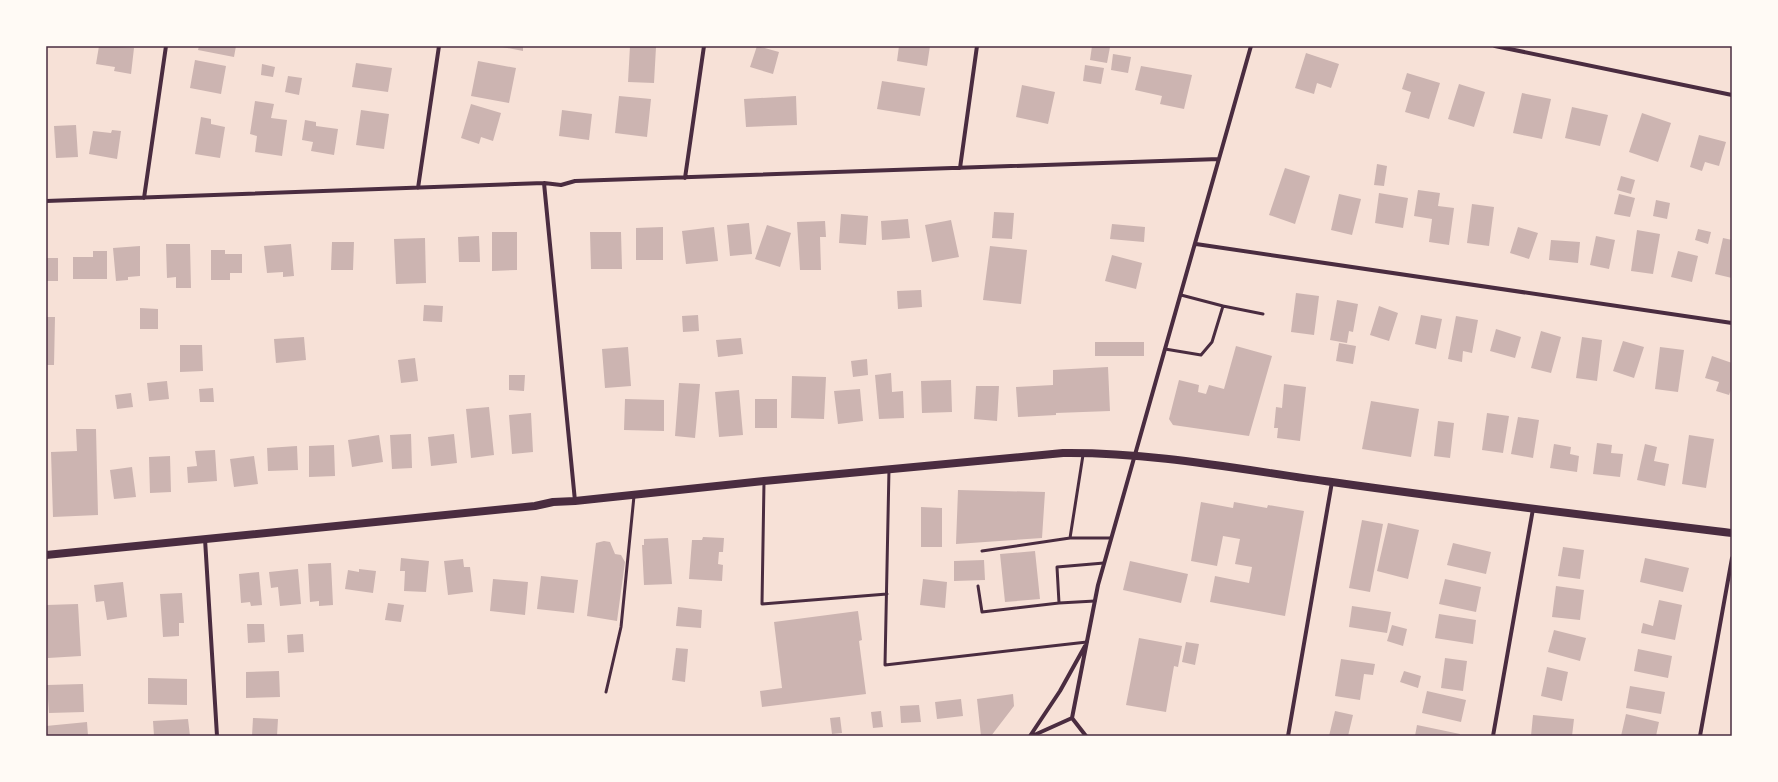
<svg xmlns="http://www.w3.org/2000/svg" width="1778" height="782" viewBox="0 0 1778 782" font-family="Lato,sans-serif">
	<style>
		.building { fill: #ccb4b1 }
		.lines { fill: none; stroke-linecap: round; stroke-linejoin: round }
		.service { stroke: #4a2c40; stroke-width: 3 }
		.minor { stroke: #4a2c40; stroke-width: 4 }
		.secondary { stroke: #4a2c40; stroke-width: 8 }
		.neatline { fill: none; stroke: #4a2c40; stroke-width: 1.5 }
	</style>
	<rect width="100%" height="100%" fill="#f7e1d7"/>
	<!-- building -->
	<path class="building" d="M99 46 134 48 131 74 114 71 115 67 96 64Z
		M199 46H236L234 57 198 50Z
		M497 46H523V51Z
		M630 46 656 47 654 83 628 82Z
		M757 46 779 52 773 74 750 67Z
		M899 46H930L927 66 897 61Z
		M1092 46 1110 47 1107 63 1090 60Z
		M1306 53 1339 64 1331 88 1317 83 1314 94 1295 88Z
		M1113 54 1131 57 1128 73 1111 70Z
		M195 60 226 66 221 94 190 88Z
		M478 61 516 68 509 103 471 96Z
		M356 63 392 68 388 92 352 87Z
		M262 64 275 67 273 77 261 75Z
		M1085 65 1104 68 1101 84 1083 81Z
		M1141 66 1192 75 1184 109 1160 104 1162 96 1135 90Z
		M1407 73 1440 83 1429 119 1405 112 1411 92 1402 89Z
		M288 76 302 78 299 95 285 92Z
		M882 81 925 88 920 116 877 109Z
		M1459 84 1485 92 1474 127 1448 119Z
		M1022 85 1055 92 1048 124 1016 117Z
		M1522 93 1551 99 1542 139 1513 133Z
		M619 96 651 99 647 137 615 133Z
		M796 96 797 125 746 127 744 99Z
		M255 101 274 104 271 118 287 120 282 156 255 152 257 136 250 134Z
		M471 104 501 113 493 141 481 137 479 144 461 138Z
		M1572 107 1608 115 1600 146 1565 138Z
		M361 110 389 114 384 149 356 145Z
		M562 110 592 114 589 140 559 136Z
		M1642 113 1671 123 1658 162 1629 152Z
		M201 117 211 119V124L225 127 220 158 195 154Z
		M305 120 316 122V126L338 129 334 155 311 151 313 142 302 140Z
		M76 125 78 157 56 158 54 126Z
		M112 130 121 131 117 159 89 154 93 131 111 133Z
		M1699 135 1726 142 1719 166 1705 162 1702 171 1690 167Z
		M1377 164 1387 166 1384 186 1374 185Z
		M1285 168 1310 176 1295 224 1269 215Z
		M1621 176 1635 180 1631 194 1617 190Z
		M1418 190 1440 193 1438 206 1454 208 1449 245 1429 242 1432 219 1414 216Z
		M1379 193 1408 198 1403 228 1375 223Z
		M1339 194 1361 199 1352 235 1331 230Z
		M1619 194 1635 198 1630 217 1614 214Z
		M1656 200 1670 203 1667 219 1653 216Z
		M1472 204 1494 207 1489 246 1467 243Z
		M994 212 1014 213 1012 239 992 238Z
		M841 214 868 216 866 245 839 243Z
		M908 219 910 238 882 240 881 221Z
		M951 220 959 257 932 262 925 225Z
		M825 221 826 237H820L821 270H800L797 222Z
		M749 223 752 254 730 256 727 225Z
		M1112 224 1145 227 1144 242 1110 239Z
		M767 225 791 233 780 267 755 259Z
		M663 227V260H636V228Z
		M714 227 718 261 686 264 682 231Z
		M1518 227 1538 233 1529 259 1510 253Z
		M1698 229 1711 232 1708 244 1695 240Z
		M1637 230 1660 234 1653 274 1631 271Z
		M492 232H517V270L492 271Z
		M590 232H621L622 269H591Z
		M479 236 480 262H459L458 237Z
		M1596 236 1615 240 1609 269 1590 265Z
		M425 238 426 283 396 284 394 239Z
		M1723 238 1732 240V278L1715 274Z
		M1551 240 1580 242 1578 263 1549 260Z
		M332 242H354L353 270H331Z
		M166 244H190L191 288H176V277L167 278Z
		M291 244 294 276 283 277V272L267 273 264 246Z
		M140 246V276L128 277V280L116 281 113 248Z
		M990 246 1027 250 1021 304 983 300Z
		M211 250H225V254H242V273H230V280H211Z
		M93 251H107V279H73V257H93Z
		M1678 251 1698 256 1692 282 1671 277Z
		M1112 255 1142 263 1136 289 1105 281Z
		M46 258H58V281H46Z
		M921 290 922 307 898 309 897 291Z
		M1296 293 1319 296 1314 335 1291 332Z
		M1337 300 1358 304 1353 332 1349 331 1347 343 1330 340Z
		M424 305 443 306 442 322 423 321Z
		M1379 306 1398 313 1389 341 1370 335Z
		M140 308 158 309V329H140Z
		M698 315 699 331 683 332 682 316Z
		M1421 315 1442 319 1436 349 1415 344Z
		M1456 316 1478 320 1472 353 1463 351 1462 362 1448 359Z
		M46 317H55L54 365H46Z
		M1496 329 1521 337 1515 358 1490 351Z
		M1541 331 1561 337 1551 373 1531 368Z
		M304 337 306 360 276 363 274 339Z
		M1582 337 1602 340 1597 381 1576 378Z
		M741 338 743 354 718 357 716 340Z
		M1623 341 1644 347 1634 378 1613 371Z
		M1095 342H1144V356H1095Z
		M1339 343 1356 346 1353 364 1336 361Z
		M180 345H202L203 371 180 372Z
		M1236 346 1272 356 1249 436 1173 425 1169 419 1179 380 1199 385 1198 392 1206 394 1209 385 1224 389Z
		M628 347 631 386 605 388 602 349Z
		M1660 347 1684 350 1678 392 1655 389Z
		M1712 356 1732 363V387L1729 395 1716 391 1719 382 1705 378Z
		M415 358 418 381 401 383 398 360Z
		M867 359 868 375 853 377 851 361Z
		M1108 367 1110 411 1056 413V415L1018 417 1016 387 1053 385V370Z
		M891 373 892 392 903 391 904 418 879 419 875 375Z
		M509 375H525L524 391 509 390Z
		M792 376 826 377 824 419 791 418Z
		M951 380 952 412 922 413 921 381Z
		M167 381 169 399 149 401 147 383Z
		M679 383 700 384 695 438 675 436Z
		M1284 384 1306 387 1300 441 1277 438 1278 428H1274L1276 407 1282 408Z
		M976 386H999L997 421 974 419Z
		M213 388 214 402H200L199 389Z
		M860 389 863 421 838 424 834 391Z
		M739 390 743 435 719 437 715 392Z
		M131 393 133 407 117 409 115 395Z
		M625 399 664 400V431L624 430Z
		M755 399H777V428H755Z
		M1371 401 1419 409 1411 457 1362 449Z
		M489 407 494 455 471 458 466 409Z
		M531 413 533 452 512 454 509 415Z
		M1487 413 1509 416 1503 453 1482 450Z
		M1518 417 1539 420 1533 458 1511 454Z
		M1438 421 1454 423 1450 458 1434 456Z
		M76 429H96L98 515 53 517 51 452 77 451Z
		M411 434 412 468 392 469 390 435Z
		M454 434 457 463 431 466 428 437Z
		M379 435 383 462 352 467 348 440Z
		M1689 435 1714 439 1706 488 1682 484Z
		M1597 443 1612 445 1611 453 1623 454 1620 477 1593 474Z
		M1554 444 1571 447 1570 454 1579 456 1577 472 1550 468Z
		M1645 444 1657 447 1654 461 1669 464 1665 486 1637 480Z
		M334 445 335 476 309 477V446Z
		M297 446 298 470 268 471 267 448Z
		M215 450 217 481 188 483 187 467 197 466 195 451Z
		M170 456 171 492 150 493 149 457Z
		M254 456 258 484 234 487 230 459Z
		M132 467 136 497 114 499 110 470Z
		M958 490 1045 492 1042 538 956 544Z
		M1201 502 1233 508 1234 502 1267 508 1268 505 1304 511 1285 616 1210 602 1215 576 1249 583 1252 567 1235 564 1240 539 1223 536 1217 566 1191 561Z
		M921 507 942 508V547H921Z
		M1362 520 1383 524 1370 592 1349 588Z
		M1388 523 1419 530 1408 579 1377 571Z
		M703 537 724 538 723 552H719L718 564 723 565 722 581 689 579 692 540H702Z
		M668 538 672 584 644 585 642 545H644V539Z
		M604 541 610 542 615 554 621 555 625 562 617 621 587 616 596 543Z
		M1453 543 1491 552 1486 574 1447 565Z
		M1563 547 1584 550 1580 579 1558 576Z
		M1035 551 1040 599 1005 602 1000 554Z
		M401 558 429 561 426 592 404 591 405 571H400Z
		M1645 558 1689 568 1683 592 1640 582Z
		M463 559 464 567H470L473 592 448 595 444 561Z
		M984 560 985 580 954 581V561Z
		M1130 561 1188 574 1181 603 1123 590Z
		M331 563 333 605 319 606V601L310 602 308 564Z
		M298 569 301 604 280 606 278 587 271 588 269 572Z
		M359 569 376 571 373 593 345 589 348 570 359 572Z
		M259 572 262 605 251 606 250 602 241 603 239 574Z
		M541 576 578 580 574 613 537 609Z
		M493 579 528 582 525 615 490 611Z
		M923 579 947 582 945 608 920 605Z
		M1445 579 1481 587 1476 612 1439 604Z
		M123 582 127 617 107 620 104 601 96 602 94 585Z
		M1556 586 1584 590 1580 620 1552 617Z
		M182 593 184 623H179V636L163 637 160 594Z
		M1659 600 1682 605 1675 640 1641 633 1643 623 1653 626Z
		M388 603 404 605 401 622 385 620Z
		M78 604 81 656 48 658 46 605Z
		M1352 606 1391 612 1387 633 1349 627Z
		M678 607 702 610 701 628 676 626Z
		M858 611 862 640 859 641 866 694 762 707 760 691 782 688 774 622Z
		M1439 614 1476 620 1473 644 1435 638Z
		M247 624H264L265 642 248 643Z
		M1392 625 1407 629 1403 646 1387 641Z
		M1554 630 1586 638 1580 661 1548 652Z
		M303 634 304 652 288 653 287 635Z
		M1139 638 1182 646 1178 667 1174 666 1166 712 1126 705Z
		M1186 642 1199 644 1195 665 1182 662Z
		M676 648 688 649 685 682 672 680Z
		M1638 649 1672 656 1668 678 1634 671Z
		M1445 658 1467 661 1463 691 1441 688Z
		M1341 659 1375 664 1373 675 1364 674 1360 700 1335 696Z
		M1547 667 1568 672 1562 701 1541 696Z
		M279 671 280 697 246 698V672Z
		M1404 671 1421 676 1418 688 1400 682Z
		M148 678 187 679V705L148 704Z
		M83 684 84 712 49 713 47 685Z
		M1630 686 1665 692 1661 714 1626 708Z
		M1427 691 1466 700 1461 722 1422 713Z
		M1013 694 1014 706 991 736H981L977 699Z
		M961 699 963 716 937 719 935 702Z
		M919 705 921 722 901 723 900 706Z
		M881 711 883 727 873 728 871 712Z
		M1335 711 1353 715 1348 736H1329Z
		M1626 714 1659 722 1656 736H1621Z
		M1533 715 1574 719 1572 736H1531Z
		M840 717 842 733 832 734 830 718Z
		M253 718 278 719 277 736H252Z
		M188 719 190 736H154L153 721Z
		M87 722 88 736H47L46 726Z
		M1417 725 1460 734V736H1415Z"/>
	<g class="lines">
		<!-- service -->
		<path class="service" d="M1223 306 1263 314
			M1165 349 1201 355 1212 342 1223 306 1181 295
			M1083 455 1070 538H1111
			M889 469 885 665 1087 642
			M764 482 762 604 887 594
			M982 551 1070 538
			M978 586 982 612 1059 603 1057 567 1104 563
			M1059 603 1095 601
			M606 692 621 627 634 496"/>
		<!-- minor -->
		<path class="minor" d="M1495 46 1732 95
			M960 168 977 46
			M685 178 704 46
			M544 183 575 501
			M418 188 439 46
			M144 198 166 46
			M46 201 544 183 561 185 575 181 1219 159
			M1196 244 1732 323
			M205 539 217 736
			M1030 736 1060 691 1085 646
			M1032 736 1072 718
			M1086 736 1072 718 1098 585 1251 46
			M1288 736 1332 482
			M1493 736 1533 509
			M1700 736 1732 558"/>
		<!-- secondary -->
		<path class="secondary" d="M46 555 535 506 553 502 575 501 764 481 1063 453C1153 452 1243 470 1332 482 1465 501 1599 517 1732 533"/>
	</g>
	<!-- border -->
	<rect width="1778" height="782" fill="none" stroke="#fffaf5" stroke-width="94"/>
	<rect x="47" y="47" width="1684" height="688" class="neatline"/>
</svg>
